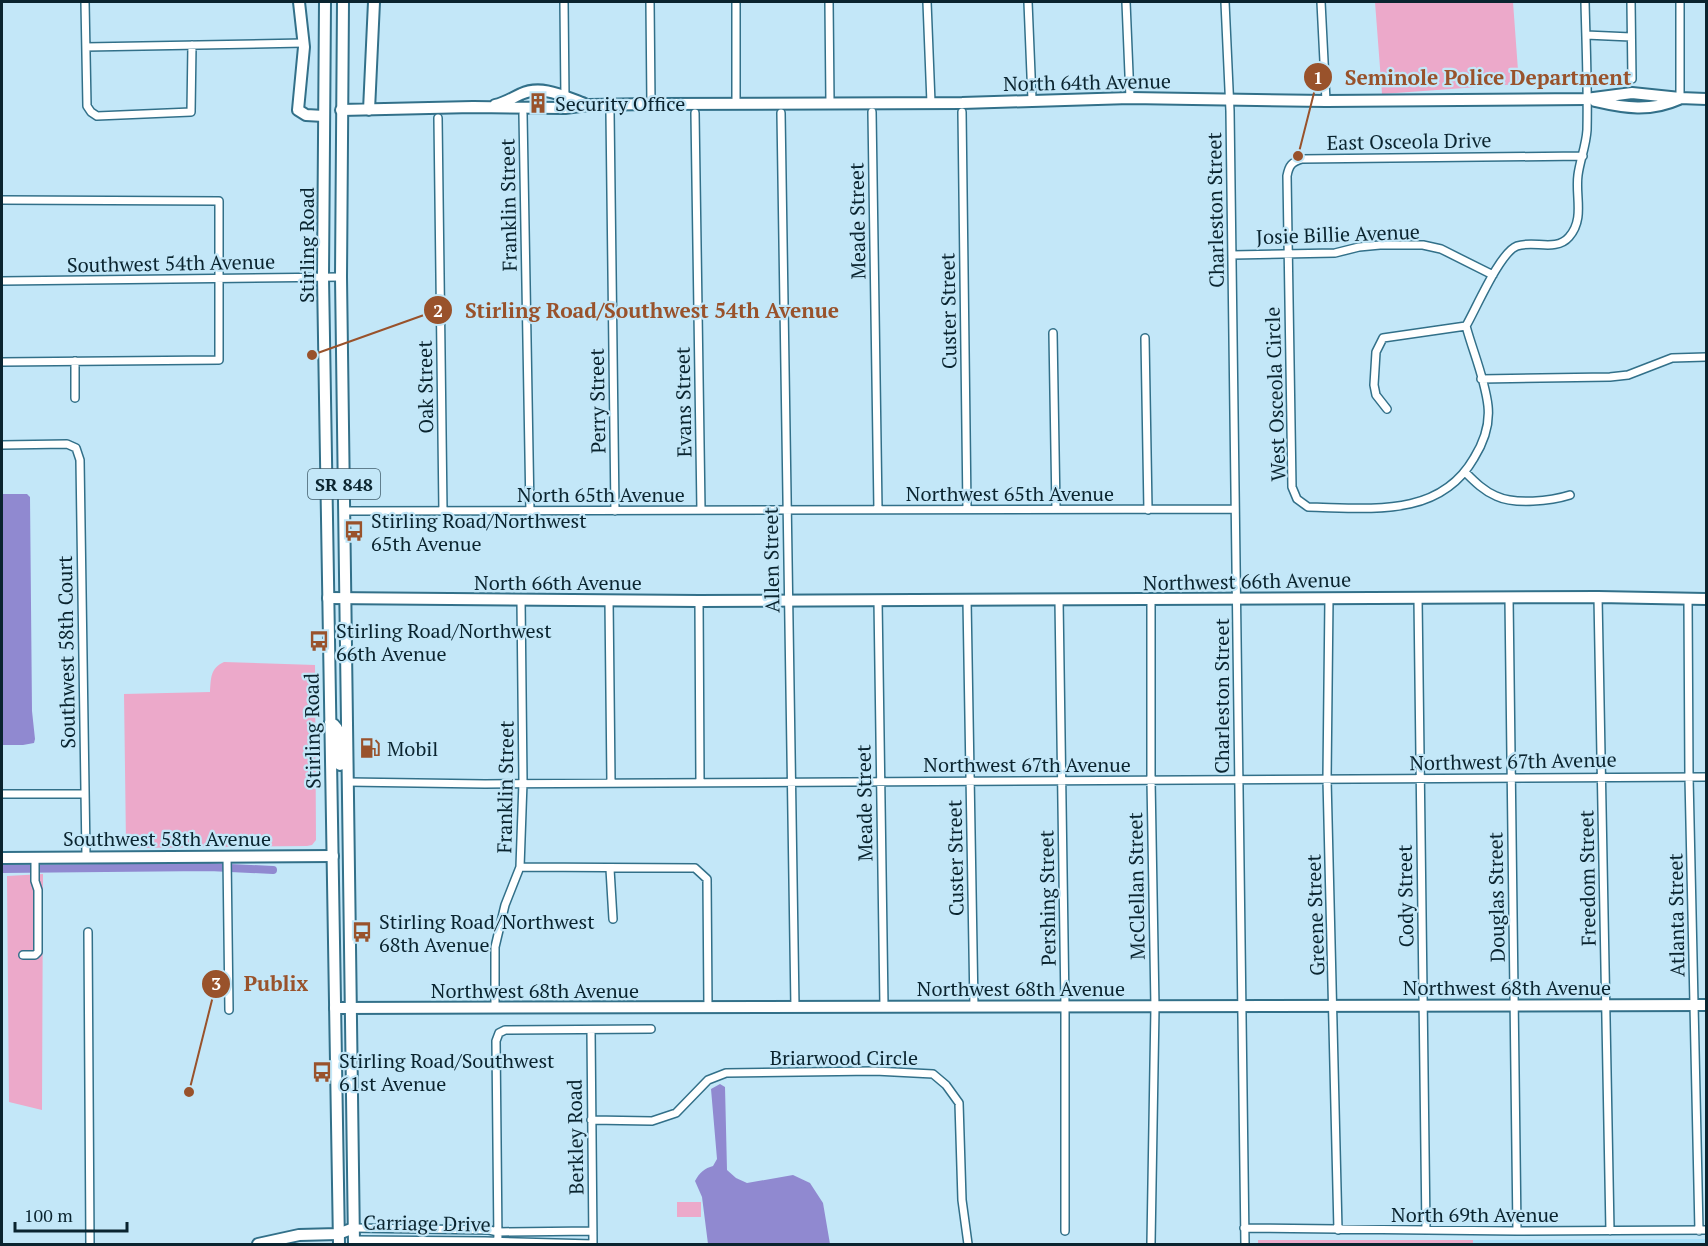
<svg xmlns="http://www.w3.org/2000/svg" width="1708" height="1246" viewBox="0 0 1708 1246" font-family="'PT Serif',serif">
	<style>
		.built { fill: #a8e0fa }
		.green { fill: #eca9ca }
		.water { fill: #9089d0 }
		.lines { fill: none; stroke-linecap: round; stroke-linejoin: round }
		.canal { stroke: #9089d0; stroke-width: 8 }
		.street-casing { stroke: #327089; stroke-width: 10 }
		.secondary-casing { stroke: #327089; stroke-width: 14 }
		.primary-casing { stroke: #327089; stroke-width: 14 }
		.street { stroke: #fff; stroke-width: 7 }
		.secondary { stroke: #fff; stroke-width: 10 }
		.primary { stroke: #fff; stroke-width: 10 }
		.labels { text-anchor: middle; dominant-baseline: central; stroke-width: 4.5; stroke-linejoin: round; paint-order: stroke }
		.shield { fill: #c3e7f8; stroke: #425e6b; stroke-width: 1.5 }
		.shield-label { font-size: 18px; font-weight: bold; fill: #0a242f }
		.street-label { font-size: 20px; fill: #0a242f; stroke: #c3e7f8 }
		.poi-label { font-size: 20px; fill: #0a242f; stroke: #c3e7f8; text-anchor: start }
		.leader { fill: none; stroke: #99522b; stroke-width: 2 }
		.callout-dot { fill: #99522b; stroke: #c3e7f8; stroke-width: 2 }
		.mark-label { font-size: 18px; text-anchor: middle; font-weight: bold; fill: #fff }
		.callout-label { font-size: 21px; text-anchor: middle; font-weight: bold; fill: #99522b; stroke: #c3e7f8; stroke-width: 4.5; stroke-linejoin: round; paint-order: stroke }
	</style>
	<rect width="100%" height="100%" fill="#c3e7f8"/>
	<!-- built -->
	<path class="built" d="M1706 1239V1244H1473V1240Z"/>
	<!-- green -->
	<path class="green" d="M1375 2H1513L1519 84 1382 94Z
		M224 662 315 665 316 840 312 845 307 846 135 848 126 843 124 694 210 692C211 679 210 668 224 662Z
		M43 874 42 1110 9 1102 7 876Z
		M677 1202H701V1217H677Z
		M1258 1240H1473V1244H1258Z"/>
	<!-- water -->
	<path class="water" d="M2 494H27L30 497 32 711 35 739 34 743 23 745H2Z
		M720 1084 725 1087 727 1170 736 1178 747 1183 793 1175 810 1183 823 1203 830 1244H708L702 1197 695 1181C699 1173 705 1168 713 1166L717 1159 711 1089Z"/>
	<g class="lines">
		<!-- canal -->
		<path class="canal" d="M2 869 209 867 273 870"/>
		<!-- street casing -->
		<g class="street-casing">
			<path id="street" d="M85 2 87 106 91 112 97 116 191 112 192 45
				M564 2 565 99
				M650 2 651 104
				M736 2V104
				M829 2 830 103
				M927 2 931 103
				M1028 2 1032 99
				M1126 2 1130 98
				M1225 2 1230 111 1245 1244
				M1321 2 1326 101
				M1631 2 1632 79
				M1680 2V98
				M1586 35 1631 37
				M86 47 304 43
				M610 112 615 511
				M872 112 878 510
				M962 112 967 509
				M695 113 701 510
				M781 113 795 1007
				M523 114 530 511
				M438 118 443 511
				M1583 156 1302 159C1292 162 1289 165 1287 176L1292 487 1297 499 1308 507C1368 508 1439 519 1474 458 1484 442 1490 425 1488 406 1485 379 1473 352 1466 326 1476 309 1500 252 1517 246 1534 240 1556 252 1569 237 1585 219 1575 196 1578 175 1580 160 1586 146 1587 130 1588 87 1586 44 1585 2
				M2 200 219 201V360L2 362
				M1232 255 1335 253 1359 247 1380 245H1423L1441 249 1493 275
				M2 281 341 277
				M1053 333 1056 509
				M1145 338 1148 510
				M75 361V398
				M1481 379 1610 377 1628 375 1672 358 1706 357
				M1387 409 1376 395 1374 385 1376 352 1383 338 1466 326
				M2 445 67 444 76 448 80 460 86 856
				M1466 473C1475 482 1484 491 1496 496 1515 505 1551 501 1570 495
				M344 511 1234 509
				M1598 597 1610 1231
				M1329 598 1327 779 1338 1230
				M1418 598 1426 1230
				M1509 598 1517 1231
				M1688 599 1689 777 1699 1231
				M609 600 611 782
				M878 600 884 1006
				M967 600 974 1007
				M1059 600 1065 1007V1231
				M1151 600V780L1155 1007 1151 1243
				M699 601 700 781
				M348 782 485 784 1706 777
				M2 794H85
				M227 856 229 1010
				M520 867 695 868 707 879 708 1008
				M610 869 613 919
				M88 932 90 1244
				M23 955H35L38 952V890L35 881V857
				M495 1007V947L505 905 520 867 523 782 521 600
				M591 1030 593 1244
				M591 1120 652 1121 676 1113 708 1080 726 1073 875 1071 933 1074 946 1085 959 1103 962 1200 968 1244
				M354 1228 489 1230 498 1232 593 1231
				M1244 1228 1517 1231 1706 1230
				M354 1240 485 1241 593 1244
				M498 1244 496 1041 499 1033 505 1030 651 1029"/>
		</g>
		<!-- secondary casing -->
		<g class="secondary-casing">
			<path id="secondary" d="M299 2 304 47 298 110 306 115 324 116
				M1595 101C1625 108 1650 112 1679 99
				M495 105C505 103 512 98 521 94 542 84 565 97 585 104
				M341 110 473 107 565 108 588 105 651 104 962 103 1130 98 1326 101 1586 99 1632 93 1680 98 1706 99
				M369 110 374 2
				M328 598 699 601 1598 597 1706 599
				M2 858 333 856
				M335 1008 1706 1005
				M258 1244 299 1235 338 1234 354 1228"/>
		</g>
		<!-- primary casing -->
		<g class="primary-casing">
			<path id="primary" d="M325 2 323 277 339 1244
				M343 2 341 277 354 1244
				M330 722C345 730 340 750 340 765"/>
		</g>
		<!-- street -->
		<use href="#street" class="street"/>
		<!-- secondary -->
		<use href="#secondary" class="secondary"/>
		<!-- primary -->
		<use href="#primary" class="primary"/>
	</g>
	<!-- icons -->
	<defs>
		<g id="building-bare" transform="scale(1.62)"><path d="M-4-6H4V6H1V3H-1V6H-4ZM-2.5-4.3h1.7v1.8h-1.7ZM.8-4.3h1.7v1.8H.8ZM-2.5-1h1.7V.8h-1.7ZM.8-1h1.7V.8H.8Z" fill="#99522b" stroke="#c3e7f8" stroke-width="2.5" paint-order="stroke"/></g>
		<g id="bus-bare" transform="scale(1.62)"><path d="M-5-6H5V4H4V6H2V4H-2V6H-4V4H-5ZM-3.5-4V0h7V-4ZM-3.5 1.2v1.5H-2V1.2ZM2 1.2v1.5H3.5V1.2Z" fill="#99522b" stroke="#c3e7f8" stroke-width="2.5" paint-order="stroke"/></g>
		<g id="fuel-bare" transform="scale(1.62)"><path d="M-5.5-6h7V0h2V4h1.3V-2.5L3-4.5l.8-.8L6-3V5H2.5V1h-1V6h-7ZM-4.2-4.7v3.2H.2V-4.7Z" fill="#99522b" stroke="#c3e7f8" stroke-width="2.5" paint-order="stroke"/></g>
	</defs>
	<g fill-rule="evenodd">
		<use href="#building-bare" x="538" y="103"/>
		<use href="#bus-bare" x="354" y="531"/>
		<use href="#bus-bare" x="319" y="641"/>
		<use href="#fuel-bare" x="370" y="748"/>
		<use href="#bus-bare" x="362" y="932"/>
		<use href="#bus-bare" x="322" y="1072"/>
	</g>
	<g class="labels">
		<!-- shield labels -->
		<rect class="shield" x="308" y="469" width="72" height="30" rx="4.5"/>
		<g class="shield-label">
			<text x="344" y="484">SR 848</text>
		</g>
		<!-- street labels -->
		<g class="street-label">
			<text transform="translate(1087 82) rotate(-1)">North 64th Avenue</text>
			<text transform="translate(1409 141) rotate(-1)">East Osceola Drive</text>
			<text transform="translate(508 205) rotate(-91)">Franklin Street</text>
			<text transform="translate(1215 210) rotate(-91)">Charleston Street</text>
			<text transform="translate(857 221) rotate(-91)">Meade Street</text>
			<text transform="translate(1338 234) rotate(-2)">Josie Billie Avenue</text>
			<text transform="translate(306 245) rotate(-90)">Stirling Road</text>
			<text transform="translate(171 263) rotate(-1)">Southwest 54th Avenue</text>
			<text transform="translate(948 311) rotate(-91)">Custer Street</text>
			<text transform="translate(425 387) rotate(-91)">Oak Street</text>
			<text transform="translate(1275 394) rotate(-92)">West Osceola Circle</text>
			<text transform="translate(597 401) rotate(-91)">Perry Street</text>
			<text transform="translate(683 402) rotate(-91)">Evans Street</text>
			<text x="1010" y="493">Northwest 65th Avenue</text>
			<text x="601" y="494">North 65th Avenue</text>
			<text transform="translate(771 560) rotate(-91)">Allen Street</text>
			<text transform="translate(1247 581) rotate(-1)">Northwest 66th Avenue</text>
			<text x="558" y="582">North 66th Avenue</text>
			<text transform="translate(66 652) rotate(-91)">Southwest 58th Court</text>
			<text transform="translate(1221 696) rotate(-90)">Charleston Street</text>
			<text transform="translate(312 731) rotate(-91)">Stirling Road</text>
			<text transform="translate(1513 761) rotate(-1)">Northwest 67th Avenue</text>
			<text x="1027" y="764">Northwest 67th Avenue</text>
			<text transform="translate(505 787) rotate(-89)">Franklin Street</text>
			<text transform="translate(864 803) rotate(-91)">Meade Street</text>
			<text x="167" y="838">Southwest 58th Avenue</text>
			<text transform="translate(955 858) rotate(-91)">Custer Street</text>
			<text transform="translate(1587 878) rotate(-91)">Freedom Street</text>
			<text transform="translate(1136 886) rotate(-91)">McClellan Street</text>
			<text transform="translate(1405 896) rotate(-91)">Cody Street</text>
			<text transform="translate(1496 897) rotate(-91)">Douglas Street</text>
			<text transform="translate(1047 898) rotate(-91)">Pershing Street</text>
			<text transform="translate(1315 915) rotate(-92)">Greene Street</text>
			<text transform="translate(1676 915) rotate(-91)">Atlanta Street</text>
			<text x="1507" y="987">Northwest 68th Avenue</text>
			<text x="1021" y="988">Northwest 68th Avenue</text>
			<text x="535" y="990">Northwest 68th Avenue</text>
			<text x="844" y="1057">Briarwood Circle</text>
			<text transform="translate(575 1137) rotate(-91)">Berkley Road</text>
			<text x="1475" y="1214">North 69th Avenue</text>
			<text transform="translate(427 1223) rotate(1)">Carriage Drive</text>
		</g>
		<!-- poi labels -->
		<g class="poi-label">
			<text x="555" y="103">Security Office</text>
			<text x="371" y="520">Stirling Road/Northwest<tspan x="371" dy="23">65th Avenue</tspan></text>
			<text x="336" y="630">Stirling Road/Northwest<tspan x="336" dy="23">66th Avenue</tspan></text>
			<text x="387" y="748">Mobil</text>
			<text x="379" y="921">Stirling Road/Northwest<tspan x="379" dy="23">68th Avenue</tspan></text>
			<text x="339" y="1060">Stirling Road/Southwest<tspan x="339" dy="23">61st Avenue</tspan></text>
		</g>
	</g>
	<!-- callouts -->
	<path class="leader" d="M1298 156L1318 77M312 355L438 310M189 1092L216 984"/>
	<g class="callout-dot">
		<circle cx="1298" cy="156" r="6"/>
		<circle cx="312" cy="355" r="6"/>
		<circle cx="189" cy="1092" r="6"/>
		<circle cx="1318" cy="77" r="15"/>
		<circle cx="438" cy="310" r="15"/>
		<circle cx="216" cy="984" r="15"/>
	</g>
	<g class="mark-label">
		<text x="1318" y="84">1</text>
		<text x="438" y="317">2</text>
		<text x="216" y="990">3</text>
	</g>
	<g class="callout-label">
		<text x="1488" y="85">Seminole Police Department</text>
		<text x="652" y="318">Stirling Road/Southwest 54th Avenue</text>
		<text x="276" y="991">Publix</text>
	</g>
	<!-- border -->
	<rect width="1708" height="1246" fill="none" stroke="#0a242f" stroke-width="6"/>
	<!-- scale -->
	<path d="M15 1222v9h112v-9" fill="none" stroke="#0a242f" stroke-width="3"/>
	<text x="24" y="1222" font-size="18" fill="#0a242f" stroke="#c3e7f8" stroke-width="4.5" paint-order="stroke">100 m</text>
</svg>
